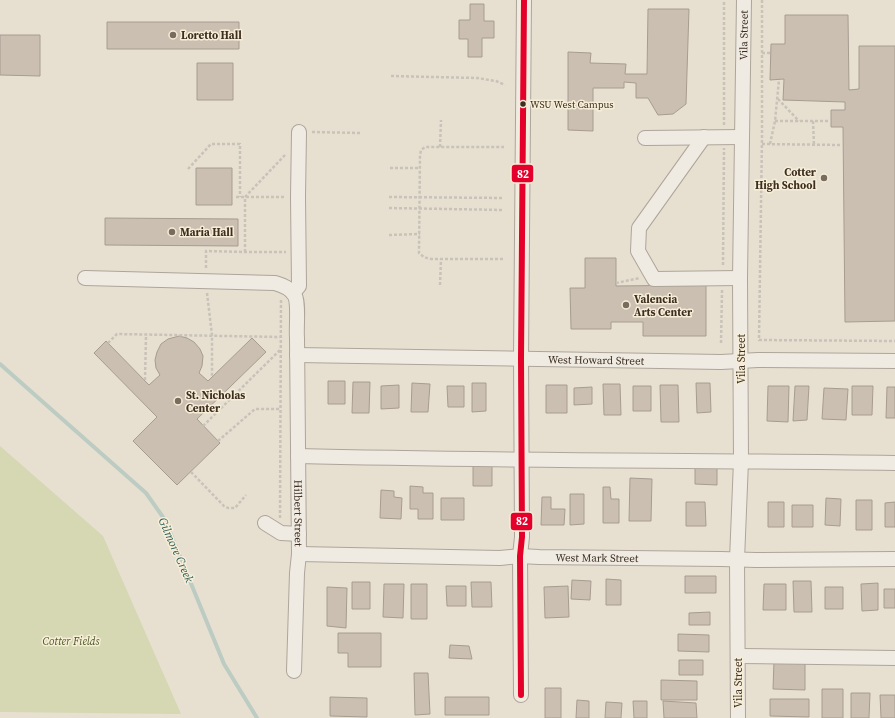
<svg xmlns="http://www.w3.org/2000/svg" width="895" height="718" viewBox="0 0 895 718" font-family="'Source Serif 4',serif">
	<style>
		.green { fill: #d6d7b3 }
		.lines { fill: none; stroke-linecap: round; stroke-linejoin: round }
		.stream { stroke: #bcccc2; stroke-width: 4 }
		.building { fill: #cbbfb2; stroke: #a89c90 }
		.minor-casing { stroke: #ada599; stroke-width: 16 }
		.path { stroke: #c8c2b9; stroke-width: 2.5; stroke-dasharray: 3 2; stroke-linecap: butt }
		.minor { stroke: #efebe3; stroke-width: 14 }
		.bus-1-casing { stroke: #f7eed8; stroke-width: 9 }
		.bus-1 { stroke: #e4002b; stroke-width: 6 }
		.poi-dot { fill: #786c5e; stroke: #f7eed8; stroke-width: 1.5 }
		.bus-dot { fill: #3d2e20; stroke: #f7eed8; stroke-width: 1.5 }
		.labels { text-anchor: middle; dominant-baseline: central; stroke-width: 3; stroke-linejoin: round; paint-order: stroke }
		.bus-label { font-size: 10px; fill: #3d2e20; stroke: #f7eed8; text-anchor: start }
		.poi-label { font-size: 11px; font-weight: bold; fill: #3d2e20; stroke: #f7eed8; text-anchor: start }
		.street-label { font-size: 11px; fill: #3d2e20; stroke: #f7eed8 }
		.park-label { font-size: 11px; font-style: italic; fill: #4d5a26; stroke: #f7eed8 }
		.water-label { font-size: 12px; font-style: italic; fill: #2f5d5a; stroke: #f7eed8 }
		.line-badge { stroke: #f7eed8; stroke-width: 1.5 }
		.badge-label { font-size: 11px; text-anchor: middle; font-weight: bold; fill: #fff }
	</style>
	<rect width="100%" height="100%" fill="#e7e0d1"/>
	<!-- green -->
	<path class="green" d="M0 446 103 536 181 714 0 712Z"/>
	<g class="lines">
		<!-- stream -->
		<path class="stream" d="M0 364 52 410 146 493 165 520 224 664 257 718"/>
	</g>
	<!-- building -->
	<path class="building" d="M470 4H484V21H494V38H482V57H468V39H459V20H470Z
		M648 9H689L686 104 673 114 658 115 648 98H636V83L624 82V88H593V131L568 130V52L591 53 590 63 626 64 625 74H647Z
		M785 15H848L849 90 859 89V46H895V321L845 322 843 127H831V110H845V102L783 100 784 79 770 80 771 44H785Z
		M107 22H239V49H107Z
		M0 35H40V76L0 75Z
		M197 63H233V100H197Z
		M196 168H232V205H196Z
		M105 218 238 219V246L105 245Z
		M585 258H616V286L706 285V336H643V322H611V329H571L570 288H585Z
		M179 336 187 338 194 342 200 349 203 356 202 366 199 373 208 381 252 338 266 352 197 419 220 443 177 485 133 441 157 417 94 353 106 341 149 385 160 375 156 368 155 360 157 352 161 344 168 339Z
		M328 381H345V404H328Z
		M353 382H370L369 413H352Z
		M412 383 430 384 428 412H411Z
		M472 383H486V411L472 412Z
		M696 383H710L711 412 697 413Z
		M603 384H620L621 415H604Z
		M399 385V408L381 409V386Z
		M546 385H567V413H546Z
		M660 385H678L679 422H661Z
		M447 386H464V407H448Z
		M633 386H651V411H633Z
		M768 386H789L788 422 767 421Z
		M795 386H809L807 420 793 421Z
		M852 386H873L872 415H852Z
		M592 387V404L574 405V388Z
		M887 387H895V418H886Z
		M824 388 848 389 846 420 822 419Z
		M473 466H492V486H473Z
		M695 466H717V485L695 484Z
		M630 478 652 479 651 521H629Z
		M410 486 423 487V493H433V519H418V509H410Z
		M603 487H610L611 499H619V523H603Z
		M381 490 394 491V497L402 498 401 519 380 518Z
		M570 494H584V524L570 525Z
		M542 497H551V509H565L564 525H541Z
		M441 498H464V520H441Z
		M826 498 841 499 840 526 825 525Z
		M856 500H872V530H856Z
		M686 502H705L706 526H686Z
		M768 502H784V527H768Z
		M895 502V527H885V503Z
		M792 505H813V527H792Z
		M685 576H716V593H685Z
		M606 579 621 580V605H606Z
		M572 580 591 581 590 600 571 599Z
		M793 581H811L812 612H794Z
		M352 582H370V609H352Z
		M471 582H491L492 607H472Z
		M878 583V610L862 611 861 584Z
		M384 584H404L403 618 383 617Z
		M411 584H427V619H411Z
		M764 584H786V610H763Z
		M446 586H466V606H447Z
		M568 586 569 617 545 618 544 587Z
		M327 587 347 588 346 628 327 626Z
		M825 587H843V609H825Z
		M884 589H895V608H884Z
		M710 612V625H689V613Z
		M338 633H381V667H348V653H338Z
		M678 634 709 635V652L678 651Z
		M450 645 469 646 472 659 449 658Z
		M679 660H703V675H679Z
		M774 661H805V690L773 689Z
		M414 673H428L430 714 415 715Z
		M661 680 697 681V700H661Z
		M545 688H561V718H545Z
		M822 689H843V718H822Z
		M851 693H870L869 718H851Z
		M880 695H895V718H881Z
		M330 697 367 698V717L330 716Z
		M445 697H489V715H445Z
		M770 699H809V717L770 716Z
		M577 700 589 701V718H576Z
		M633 701H647V718H634Z
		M663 701 696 703 697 718H664Z
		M606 702 622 703 621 718H605Z"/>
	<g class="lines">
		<!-- minor casing -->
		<g class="minor-casing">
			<g id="minor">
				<path d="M704 137 639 228 638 251 654 279 740 278"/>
				<path d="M645 138 742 137"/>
				<path id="s1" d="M85 278 275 283C282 285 291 288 295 296 299 304 296 328 297 338 298 410 298 482 299 554L297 573 294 671"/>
				<path d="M293 293 299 286 298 197 299 132"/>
				<path id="s2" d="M297 355 721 362 758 360 895 361"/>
				<path d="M298 456C497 461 696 460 895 463"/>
				<path d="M265 523 281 533 299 534"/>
				<path id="s3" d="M299 554 500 558 520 556 539 557 721 559 756 560 895 559"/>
				<path d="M738 656 895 658"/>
				<path d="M521 695 520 556 522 537 521 358 524 0"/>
				<path id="s4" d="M738 718 737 560 741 461 740 278 744 0"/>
			</g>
		</g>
		<!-- path -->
		<path class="path" d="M762 0V137L759 340 895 341
			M762 53H771
			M391 76 477 78 496 81 505 85
			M778 99 799 121
			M775 121H831
			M813 121 814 145
			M724 125V0
			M312 132 360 133
			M762 144 841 145
			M770 144 775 121 779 80
			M440 147 441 120
			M390 168H420
			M188 169 211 144H240V197
			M236 197H285
			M389 197 504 198
			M389 208 504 210
			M389 235 420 234
			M245 252V197L285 155
			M503 259H431C426 258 423 257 419 253L420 155 421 150 425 147H504
			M723 265 724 148
			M206 268V251L245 252H286
			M616 283 640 278
			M440 285 441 259
			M207 293 212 335V376
			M108 343 117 334 280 337
			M721 343 722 290
			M145 380 146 335
			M203 426 280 350
			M218 441 255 409H280
			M191 472 224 506 228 508H235L246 495
			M280 518 281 299"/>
		<!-- minor -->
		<use href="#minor" class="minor"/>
		<!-- bus-1 casing -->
		<g class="bus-1-casing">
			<path id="bus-1" d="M521 695 520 556 522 537 521 358 524 0"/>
		</g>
		<!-- bus-1 -->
		<use href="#bus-1" class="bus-1"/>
	</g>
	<!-- markers -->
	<g class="poi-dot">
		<circle cx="173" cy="35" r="4"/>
		<circle cx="824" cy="178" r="4"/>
		<circle cx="172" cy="232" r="4"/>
		<circle cx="626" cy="305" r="4"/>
		<circle cx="178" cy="401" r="4"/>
	</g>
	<circle class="bus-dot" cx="523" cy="104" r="3.5"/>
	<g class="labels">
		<!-- bus labels -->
		<g class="bus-label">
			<text x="530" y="104">WSU West Campus</text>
		</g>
		<!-- poi labels -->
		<g class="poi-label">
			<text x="181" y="35">Loretto Hall</text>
			<text x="816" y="172" text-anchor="end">Cotter<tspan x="816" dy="13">High School</tspan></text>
			<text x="180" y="232">Maria Hall</text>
			<text x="634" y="299">Valencia<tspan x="634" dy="13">Arts Center</tspan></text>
			<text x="186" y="395">St. Nicholas<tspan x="186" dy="13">Center</tspan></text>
		</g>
		<!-- street labels -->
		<g class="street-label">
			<text stroke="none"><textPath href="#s4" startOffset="683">Vila Street</textPath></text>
			<text stroke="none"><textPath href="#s2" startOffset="299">West Howard Street</textPath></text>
			<text transform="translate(741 359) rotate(-90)">Vila Street</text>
			<text stroke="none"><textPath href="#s1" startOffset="432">Hilbert Street</textPath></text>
			<text stroke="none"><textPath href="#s3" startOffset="298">West Mark Street</textPath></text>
			<text transform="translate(738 683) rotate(-90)">Vila Street</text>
		</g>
		<!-- park labels -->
		<g class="park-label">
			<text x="71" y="641">Cotter Fields</text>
		</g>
		<!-- water labels -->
		<g class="water-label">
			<text transform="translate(176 550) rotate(66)">Gilmore Creek</text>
		</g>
	</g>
	<g class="line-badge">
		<rect x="511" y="164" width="23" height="19" rx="4" fill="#e4002b"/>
		<rect x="510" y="512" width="23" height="19" rx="4" fill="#e4002b"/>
	</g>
	<g class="badge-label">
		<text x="523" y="178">82</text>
		<text x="522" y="525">82</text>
	</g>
</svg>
